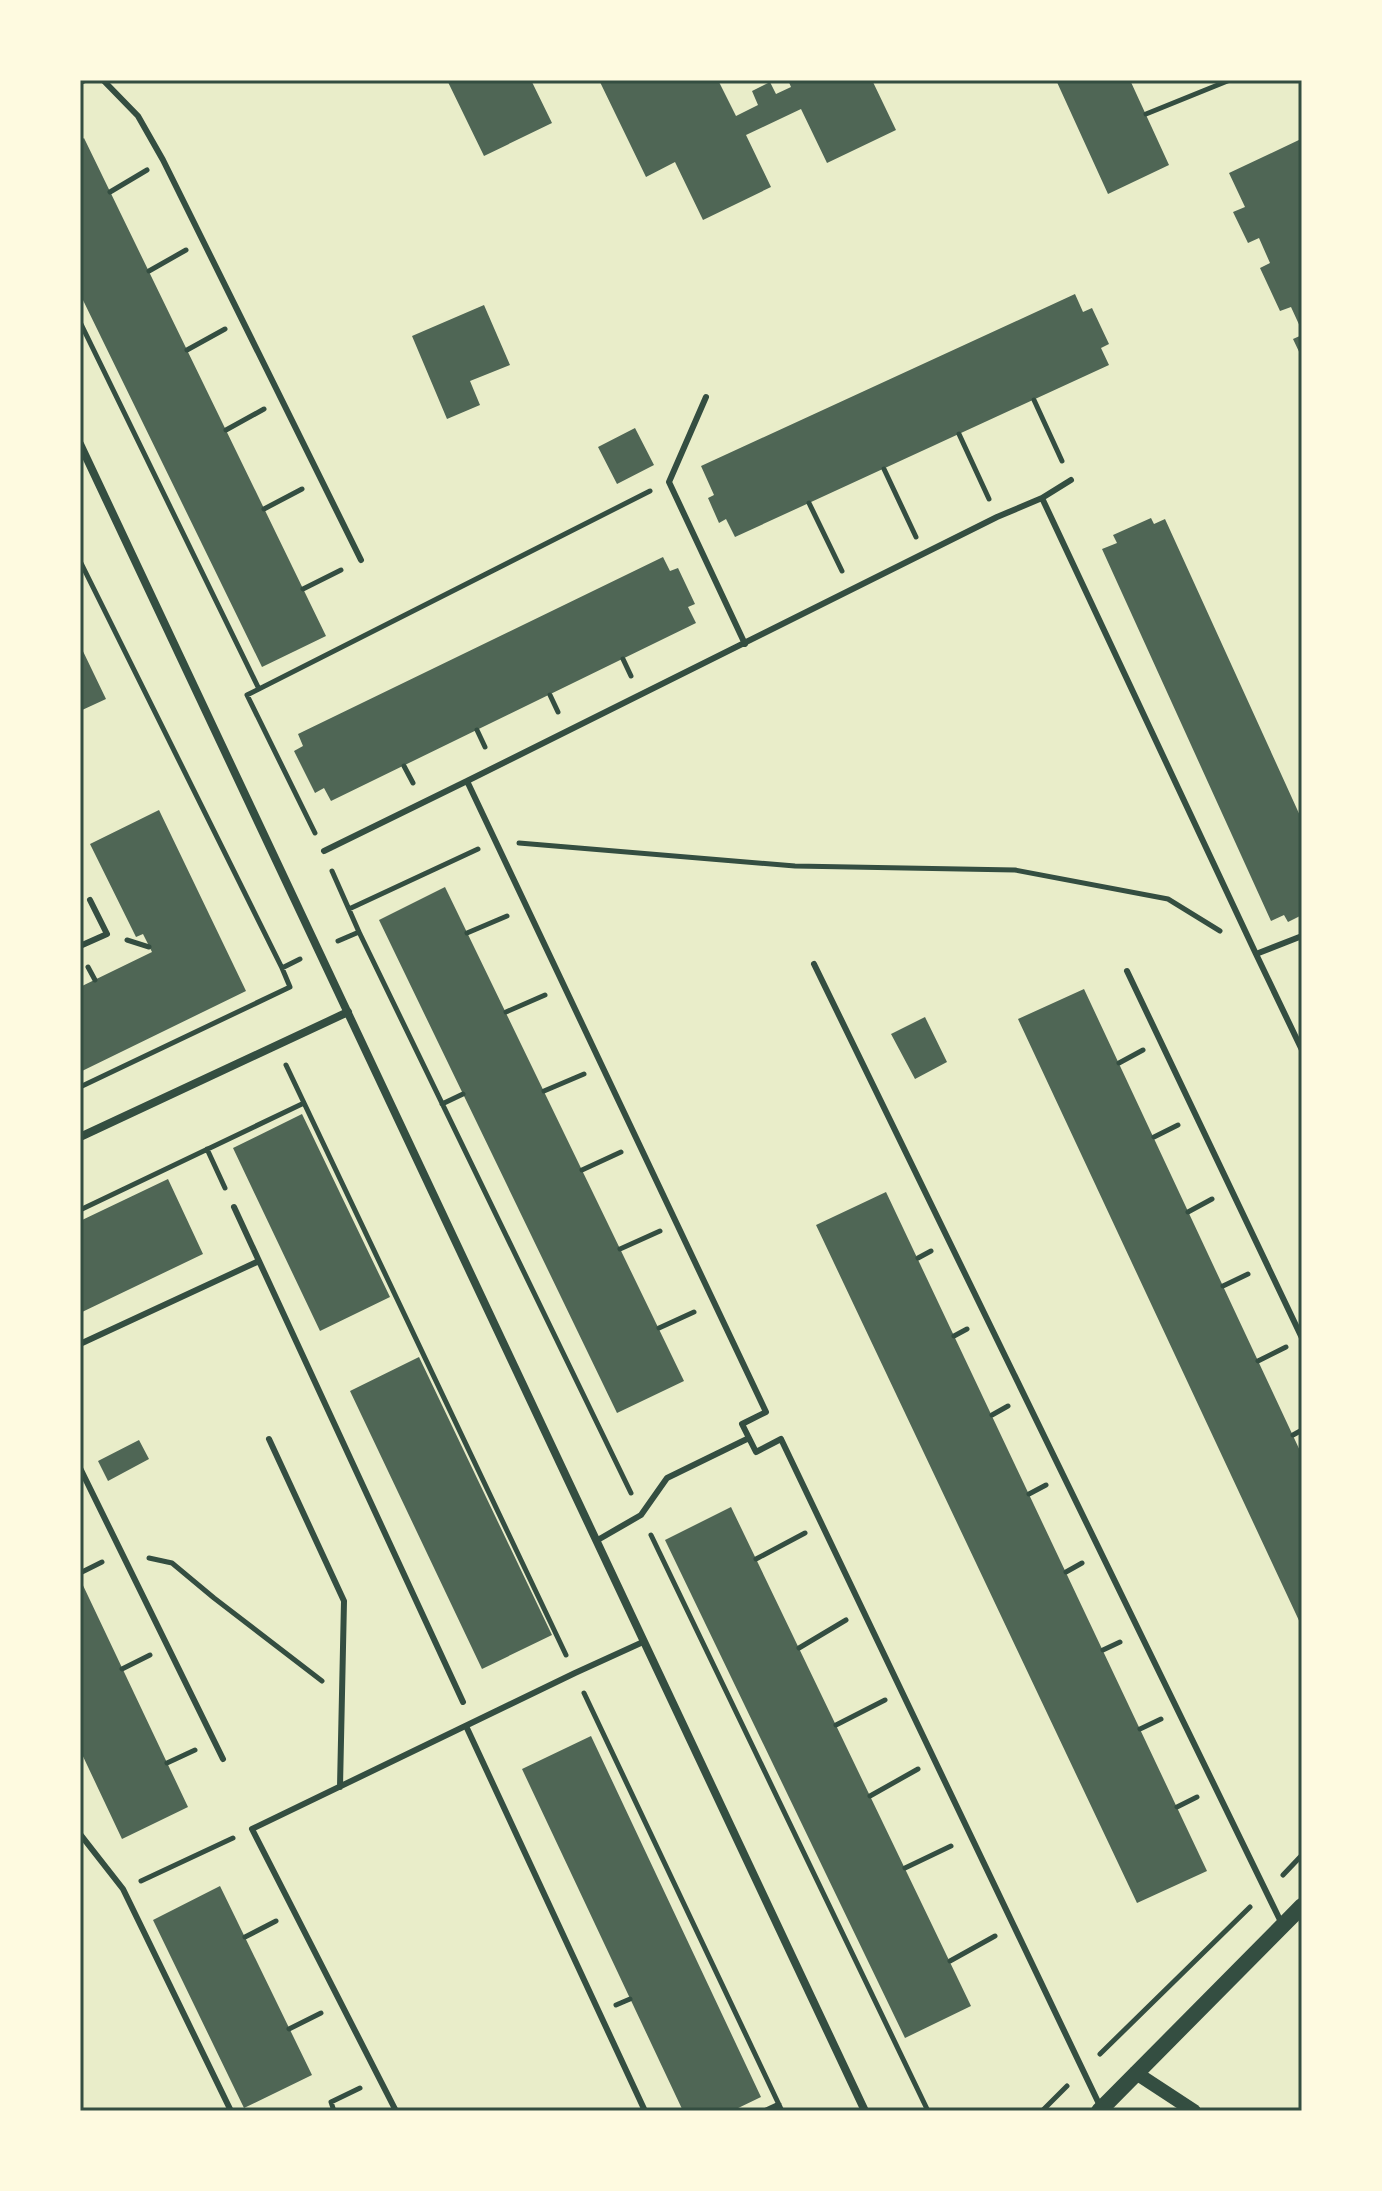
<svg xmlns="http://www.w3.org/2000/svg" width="1382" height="2191" viewBox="0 0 1382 2191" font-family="'IBM Plex Sans',sans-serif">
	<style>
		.building { fill: #4f6655 }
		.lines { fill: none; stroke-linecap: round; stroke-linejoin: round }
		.path { stroke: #344e41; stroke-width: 5 }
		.service { stroke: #344e41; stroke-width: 6 }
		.minor { stroke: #344e41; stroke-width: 8 }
		.tertiary { stroke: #344e41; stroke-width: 14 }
		.secondary { stroke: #344e41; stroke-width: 16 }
		.neatline { fill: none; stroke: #344e41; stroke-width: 3 }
	</style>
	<rect width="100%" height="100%" fill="#e9edc9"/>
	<!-- building -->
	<path class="building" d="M447 80H531L552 123 484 156Z
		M599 80H718L736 116 758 105 752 91 770 82 776 94 791 87 788 80H872L896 130 827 163 801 109 746 135 771 187 703 220 675 162 646 177Z
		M1056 80H1130L1169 165 1108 194Z
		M84 138 326 636 262 667 80 294V141Z
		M1301 139 1302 142V331L1291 307 1280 311 1260 268 1270 263 1259 238 1248 243 1233 212 1245 207 1229 173Z
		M1075 294 1083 312 1092 308 1109 344 1101 348 1109 365 735 537 726 519 719 523 708 498 714 495 701 466Z
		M484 305 510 365 470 381 480 405 447 419 412 336Z
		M1302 335V358L1293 339Z
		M635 428 654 465 617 484 598 447Z
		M1151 518 1154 524 1165 519 1302 820V915L1288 922 1284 915 1271 921 1102 549 1117 543 1113 535Z
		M663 557 670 571 678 568 695 604 688 607 696 623 331 801 324 788 315 793 294 751 303 746 298 734Z
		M80 645 106 699 80 711Z
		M159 810 246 991 80 1072V987L152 952 143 934 136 937 90 844Z
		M445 887 684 1381 617 1413 379 920Z
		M1084 989 1302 1455V1627L1018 1019Z
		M925 1017 947 1062 915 1079 891 1034Z
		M302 1114 390 1297 320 1331 233 1148Z
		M168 1179 203 1254 80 1313V1221Z
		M886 1192 1207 1871 1137 1903 816 1225Z
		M419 1357 552 1635 482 1669 350 1391Z
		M139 1440 149 1459 108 1481 98 1461Z
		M731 1507 971 2006 905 2038 665 1540Z
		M80 1579 188 1807 122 1839 80 1750Z
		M591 1736 761 2097 732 2111H683L522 1769Z
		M220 1886 312 2075 244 2108 153 1920Z"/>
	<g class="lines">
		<!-- path -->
		<path class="path" d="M1146 114 1230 80
			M110 192 147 170
			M149 271 186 250
			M80 322 259 689
			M187 350 225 329
			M1034 400 1062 461
			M226 430 264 409
			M959 434 989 499
			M884 469 916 537
			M809 503 842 571
			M264 509 302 489
			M80 561 282 968 290 987 80 1087
			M303 589 341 570
			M623 659 631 676
			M550 695 558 712
			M477 730 485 747
			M404 766 413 783
			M315 833 247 695 650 491
			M519 843 795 866 1015 870 1168 899 1220 931
			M332 871 359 932 631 1493
			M349 909 478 849
			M467 933 507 916
			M127 940 149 947
			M338 941 359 932
			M88 967 95 980
			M282 968 300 959
			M506 1012 545 995
			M1119 1063 1143 1050
			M286 1065 566 1655
			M544 1091 584 1074
			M442 1104 463 1094
			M1154 1137 1178 1125
			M207 1149 225 1188
			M582 1170 621 1152
			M80 1210 304 1103
			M1188 1212 1212 1199
			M620 1249 660 1231
			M918 1258 931 1251
			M1223 1286 1248 1274
			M659 1328 694 1312
			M954 1336 967 1329
			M1258 1361 1286 1347
			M992 1415 1008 1406
			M1293 1435 1302 1430
			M1029 1494 1046 1485
			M651 1535 928 2111
			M149 1558 172 1563 214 1598 322 1681
			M756 1559 805 1533
			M1066 1572 1082 1563
			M80 1573 102 1562
			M799 1648 846 1620
			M1103 1650 1120 1642
			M122 1669 150 1655
			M584 1693 782 2111
			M836 1725 885 1700
			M1140 1729 1161 1719
			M167 1763 195 1750
			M870 1796 918 1769
			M1177 1807 1197 1797
			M905 1868 951 1846
			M1283 1875 1302 1855
			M141 1881 233 1838
			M245 1937 276 1921
			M950 1961 995 1936
			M616 2005 630 1999
			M289 2029 321 2013
			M1100 2054 1250 1907
			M334 2111 331 2102 360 2088
			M764 2111 779 2104
			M1042 2111 1067 2086"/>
		<!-- service -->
		<path class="service" d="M103 80 138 116 163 160 361 560
			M80 82 85 80
			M706 397 669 482 745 644
			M1042 498 1256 954
			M467 781 997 517 1042 498 1071 480
			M324 851 467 781 766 1412 742 1424 756 1452 781 1439 1101 2108
			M1302 936 1256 954 1302 1050
			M80 946 107 934 90 900
			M814 964 1281 1922
			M1127 971 1302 1338
			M234 1207 259 1261
			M80 1344 259 1261 463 1702
			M269 1439 344 1601 340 1787
			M80 1468 223 1759
			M596 1541 641 1515 667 1478 749 1438
			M466 1726 645 2111
			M80 1834 123 1889 231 2111
			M396 2111 252 1829 575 1673 643 1642"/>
		<!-- minor -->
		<path class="minor" d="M80 444 865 2111
			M80 1137 348 1012"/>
		<!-- tertiary -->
		<path class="tertiary" d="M1136 2073 1194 2111"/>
		<!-- secondary -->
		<path class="secondary" d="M1099 2111 1302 1906"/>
	</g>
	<!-- border -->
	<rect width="1382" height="2191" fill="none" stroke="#fefae0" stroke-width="164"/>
	<rect x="82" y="82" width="1218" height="2027" class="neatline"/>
</svg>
